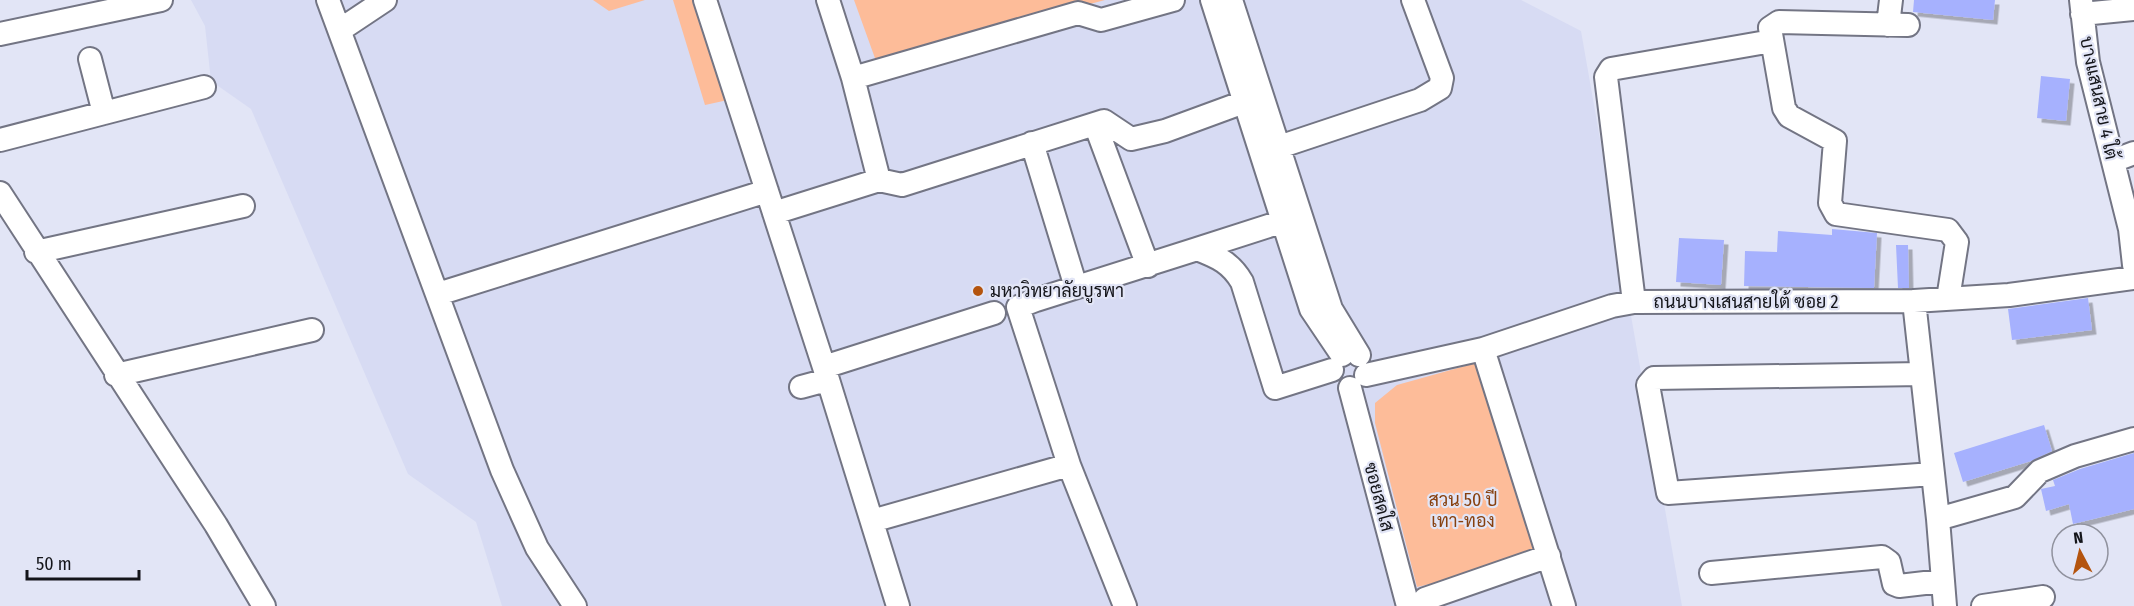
<svg xmlns="http://www.w3.org/2000/svg" width="2134" height="606" viewBox="0 0 2134 606" font-family="'Fira Sans Condensed',Sarabun,sans-serif">
	<style>
		.built { fill: #d7dbf3 }
		.green { fill: #fdbc99 }
		.building { fill: #a6b1fe; filter: url(#shadow) }
		.lines { fill: none; stroke-linecap: round; stroke-linejoin: round }
		.minor-casing { stroke: #737584; stroke-width: 26 }
		.minor { stroke: #fff; stroke-width: 22 }
		.poi-dot { fill: #b4540e; stroke: #e2e5f6; stroke-width: 2 }
		.labels { text-anchor: middle; dominant-baseline: central; stroke-width: 4.5; stroke-linejoin: round; paint-order: stroke }
		.street-label { font-size: 18px; fill: #14151a; stroke: #e2e5f6 }
		.poi-label { font-size: 18px; fill: #14151a; stroke: #e2e5f6; text-anchor: start }
		.park-label { font-size: 18px; fill: #87400f; stroke: #e2e5f6 }
	</style>
	<defs>
		<filter id="shadow"><feDropShadow dx="4.5" dy="4.5" stdDeviation="0" flood-color="#0004"/></filter>
	</defs>
	<rect width="100%" height="100%" fill="#e2e5f6"/>
	<!-- built -->
	<path class="built" d="M191 0H1521L1581 31 1682 606H502L476 522 408 474 251 109 211 81 205 26Z"/>
	<!-- green -->
	<path class="green" d="M593 0H645L609 11Z
		M673 0H705L737 98 705 105Z
		M854 0H1105L876 61Z
		M1483 361 1549 556 1417 587 1375 423V403L1397 385Z"/>
	<!-- building -->
	<path class="building" d="M1914 0H1995L1993 20 1913 12Z
		M2041 76 2070 79 2066 121 2037 118Z
		M1832 229 1877 233 1874 288 1744 286 1745 251 1777 252 1778 231 1832 235Z
		M1679 238 1724 240 1721 285 1676 282Z
		M1896 245H1908L1909 288H1898Z
		M2088 298 2092 330 2012 340 2008 309Z
		M2044 425 2052 451 2031 461 1963 482 1954 453Z
		M2134 453V509L2073 524 2069 504 2046 511 2041 489 2055 486 2053 480 2080 469Z"/>
	<g class="lines">
		<!-- minor casing -->
		<g class="minor-casing">
			<path id="minor" d="M328 0 502 470 537 548 575 606
				M705 0 824 367 898 606
				M828 0 853 78 879 180
				M1212 0 1311 309 1342 355
				M1231 0 1331 309 1359 355
				M2081 0 2088 62 2130 229 2134 265
				M2082 14 2134 9
				M1888 25 1891 0
				M1908 25 1779 22 1770 28 1784 108 1789 116 1835 141 1830 203 1836 214 1948 230 1957 242 1948 299
				M340 30 385 0
				M0 34 161 0
				M90 59 104 113
				M853 78 1078 13 1101 20 1173 0
				M1095 124 1148 266
				M0 140 204 87
				M1032 143 1076 287
				M1279 147 1420 100 1440 88 1442 78 1413 0
				M2113 161 2134 153
				M0 193 216 525 264 606
				M774 213 879 180 902 185 1104 121 1131 139 1165 131 1244 102
				M1197 249 1281 222
				M36 252 243 206
				M438 294 767 191
				M1914 301 1938 519 1945 606
				M1634 302 1606 77 1611 69 1772 41
				M1483 349 1564 606
				M824 367 994 313
				M1922 374 1654 378 1648 385 1668 493 1933 474
				M116 375 312 330
				M1366 375 1483 349 1612 306 1634 302 1914 301 2009 295 2134 278
				M801 387 827 380
				M1350 388 1408 606
				M1069 465 1125 606
				M1938 519 2015 497 2040 471 2075 456 2134 439
				M872 521 1069 465 1018 307 1036 300 1197 249C1218 257 1231 263 1242 282L1275 388 1332 370
				M1711 573 1882 557 1889 562 1894 584 1899 586 1942 581
				M1425 599 1549 556
				M1983 606 2043 597"/>
		</g>
		<!-- minor -->
		<use href="#minor" class="minor"/>
	</g>
	<!-- markers -->
	<circle class="poi-dot" cx="978" cy="291" r="6"/>
	<g class="labels">
		<!-- street labels -->
		<g class="street-label">
			<text transform="translate(2099 98) rotate(78)">บางแสนสาย 4 ใต้</text>
			<text x="1746" y="302">ถนนบางเสนสายใต้ ซอย 2</text>
			<text transform="translate(1379 497) rotate(75)">ซอยสดใส</text>
		</g>
		<!-- poi labels -->
		<g class="poi-label">
			<text x="990" y="291">มหาวิทยาลัยบูรพา</text>
		</g>
		<!-- park labels -->
		<g class="park-label">
			<text x="1463" y="500">สวน 50 ปี<tspan x="1463" dy="21">เทา-ทอง</tspan></text>
		</g>
	</g>
	<!-- north arrow -->
	<g transform="translate(2080 552) rotate(353)"><circle r="28" fill="#e2e5f6" stroke="#90929e" stroke-width="1.5"/>
	<path d="M0-4.5L10 22L0 15L-10 22Z" fill="#b4540e"/>
	<text y="-9" font-size="16" font-weight="bold" text-anchor="middle" fill="#14151a">N</text>
	</g>
	<!-- scale -->
	<path d="M27 570v9h112v-9" fill="none" stroke="#14151a" stroke-width="3"/>
	<text x="36" y="570" font-size="18" fill="#14151a" stroke="#e2e5f6" stroke-width="4.5" paint-order="stroke">50 m</text>
</svg>
